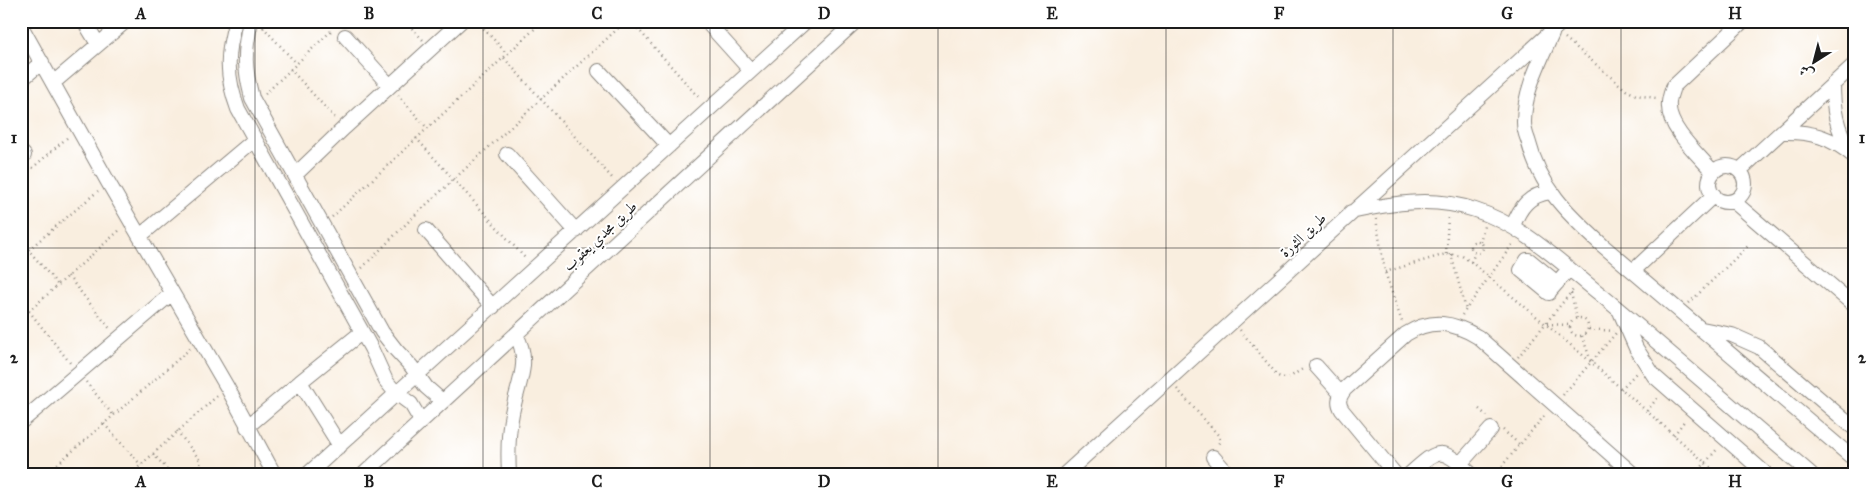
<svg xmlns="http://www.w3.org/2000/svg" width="1876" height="495" viewBox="0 0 1876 495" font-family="'IM FELL Great Primer',Amiri,serif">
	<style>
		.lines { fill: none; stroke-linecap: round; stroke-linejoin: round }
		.minor-casing { stroke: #8a857e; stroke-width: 16 }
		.path { stroke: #8a857e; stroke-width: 2.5; stroke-dasharray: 1 4; stroke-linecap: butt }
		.minor { stroke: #fff; stroke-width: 14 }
		.grid { fill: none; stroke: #1c1c1c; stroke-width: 1; stroke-opacity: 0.55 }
		.labels { text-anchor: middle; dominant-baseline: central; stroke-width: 4; stroke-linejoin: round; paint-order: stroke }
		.street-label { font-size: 15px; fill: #1c1c1c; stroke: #fff }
		.neatline { fill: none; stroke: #1c1c1c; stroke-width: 2 }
		.grid-label { font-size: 16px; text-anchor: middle; font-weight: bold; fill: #1c1c1c }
	</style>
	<rect width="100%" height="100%" fill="#fff"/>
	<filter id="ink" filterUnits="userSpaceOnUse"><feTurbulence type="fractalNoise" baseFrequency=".02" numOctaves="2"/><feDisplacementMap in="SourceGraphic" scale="10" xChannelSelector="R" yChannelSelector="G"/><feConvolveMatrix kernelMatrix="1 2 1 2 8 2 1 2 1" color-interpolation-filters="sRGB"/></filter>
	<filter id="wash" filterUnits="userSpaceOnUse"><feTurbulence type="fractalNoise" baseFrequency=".0096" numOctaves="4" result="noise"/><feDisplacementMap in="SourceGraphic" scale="20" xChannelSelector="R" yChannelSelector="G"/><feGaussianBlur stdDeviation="1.12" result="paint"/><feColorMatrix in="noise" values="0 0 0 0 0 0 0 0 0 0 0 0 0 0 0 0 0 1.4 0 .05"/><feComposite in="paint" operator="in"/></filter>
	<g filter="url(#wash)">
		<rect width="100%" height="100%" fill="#f9eedf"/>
	</g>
	<g filter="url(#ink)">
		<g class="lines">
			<!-- minor casing -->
			<g class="minor-casing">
				<path id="minor" d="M84 21 98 44
					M236 21C226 54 226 77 238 109L371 348 386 381 396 393 411 404 421 421
					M251 21C244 53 244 67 252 98L382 332 396 350 411 366 426 387 442 401
					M706 21 751 71
					M21 26 108 182 227 387 274 474
					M1552 34C1540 61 1524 91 1524 122 1524 128 1526 135 1528 140 1540 188 1567 213 1602 245L1855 460
					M345 36 390 86
					M599 71 669 146
					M21 80 42 62
					M53 83 126 21
					M1833 84C1833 108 1836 129 1850 150
					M1781 132C1812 131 1831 137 1855 157
					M21 152 24 155
					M507 154 576 231
					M1709 184a18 18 0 1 1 36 0a18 18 0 1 1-36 0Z
					M1740 170 1855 64
					M1713 172C1699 155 1669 129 1669 107 1668 100 1671 93 1673 87L1743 21
					M295 175 344 128 461 21
					M1733 201 1855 306
					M1351 212C1393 203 1433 196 1475 210 1523 225 1561 263 1600 294 1671 353 1740 414 1811 474
					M1513 226C1520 207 1529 195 1550 192
					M426 230 493 307
					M140 236 254 140
					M1633 271 1714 195
					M1557 283 1529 260H1527L1521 270 1549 293V292L1569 269
					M1621 314 1636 348 1654 376 1766 474
					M1702 329 1732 335 1759 347 1855 429
					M1316 366 1341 394
					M300 382 340 446
					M21 422 172 293
					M247 427 300 382 362 332
					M1213 457 1228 474
					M1460 464 1491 429
					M308 474 806 21
					M364 474 856 21
					M509 474C508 456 508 437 511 419 515 388 533 364 516 335
					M1065 474 1563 21
					M1395 474 1342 410C1337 402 1339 397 1345 389L1406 334C1432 318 1453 322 1478 337L1633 474
					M1410 474C1440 447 1441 447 1471 474"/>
			</g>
			<!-- path -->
			<path class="path" d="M405 21 423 40
				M477 21 507 54
				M631 21 700 99
				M263 27 296 63
				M263 28 270 21
				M1565 38 1626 90 1636 95 1656 98
				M504 58 614 180
				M290 69 336 119
				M265 94 333 29
				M398 95 427 128
				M416 138 525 258
				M21 178 69 136
				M332 217 543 21
				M1376 219 1385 272 1402 322
				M21 241 58 285
				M1471 247a6 6 0 1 1 12 0a6 6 0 1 1-12 0Z
				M1480 242 1484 226
				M1446 254 1448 216
				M1451 254 1466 310
				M21 256 98 191
				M1471 262 1475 253
				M362 268 414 216 626 21
				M1385 272 1446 254 1462 256 1471 262 1591 362 1718 474
				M68 276 111 330
				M1571 293 1577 318
				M1689 303 1749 245
				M29 311 71 364
				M1462 315 1514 242
				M1570 327a9 9 0 1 1 18 0a9 9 0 1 1-18 0Z
				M21 318 121 229
				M1547 324 1570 325
				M1589 329 1614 331
				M1240 330 1278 376C1289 382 1295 372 1305 368
				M1582 336 1591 361
				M1518 357 1573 290
				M86 382 113 415
				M1177 389 1219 436 1220 441 1217 446
				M1621 389 1637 372
				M21 394 27 401
				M1563 395 1616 333
				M1479 409 1487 416
				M1647 411 1658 397
				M104 424 141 465
				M1503 430 1520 445
				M177 431 200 460 201 474
				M1674 435 1685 420
				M153 454 172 474
				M46 474 191 348
				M131 474 217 396
				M1495 474 1546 414
				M1696 474 1718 448"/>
			<!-- minor -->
			<use href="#minor" class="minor"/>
		</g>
	</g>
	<!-- grid -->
	<path class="grid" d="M255 21V474M483 21V474M710 21V474M938 21V474M1166 21V474M1393 21V474M1621 21V474M21 248H1855"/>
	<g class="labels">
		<!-- street labels -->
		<g class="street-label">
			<text transform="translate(1303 235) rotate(-43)">طريق الثورة</text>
			<text transform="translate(600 236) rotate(-43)">طريق مجدي يعقوب</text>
		</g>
	</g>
	<!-- margin -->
	<rect width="1876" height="495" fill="none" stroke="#fff" stroke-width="55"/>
	<!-- north arrow -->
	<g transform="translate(1814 62) rotate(216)" stroke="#ffffff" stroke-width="4" paint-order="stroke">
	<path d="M0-4L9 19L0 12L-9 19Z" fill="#1c1c1c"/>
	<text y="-8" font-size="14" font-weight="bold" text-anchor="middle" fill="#1c1c1c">ش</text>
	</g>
	<rect x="28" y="28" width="1820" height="440" class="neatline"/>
	<g class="grid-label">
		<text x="141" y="19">A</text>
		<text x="369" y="19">B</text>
		<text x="597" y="19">C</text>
		<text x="824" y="19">D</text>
		<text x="1052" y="19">E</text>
		<text x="1279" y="19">F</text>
		<text x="1507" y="19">G</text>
		<text x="1735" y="19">H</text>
		<text x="14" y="143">1</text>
		<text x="1862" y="143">1</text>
		<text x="14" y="363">2</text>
		<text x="1862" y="363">2</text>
		<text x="141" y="487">A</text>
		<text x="369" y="487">B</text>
		<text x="597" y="487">C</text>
		<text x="824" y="487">D</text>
		<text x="1052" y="487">E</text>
		<text x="1279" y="487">F</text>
		<text x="1507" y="487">G</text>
		<text x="1735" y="487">H</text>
	</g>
</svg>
